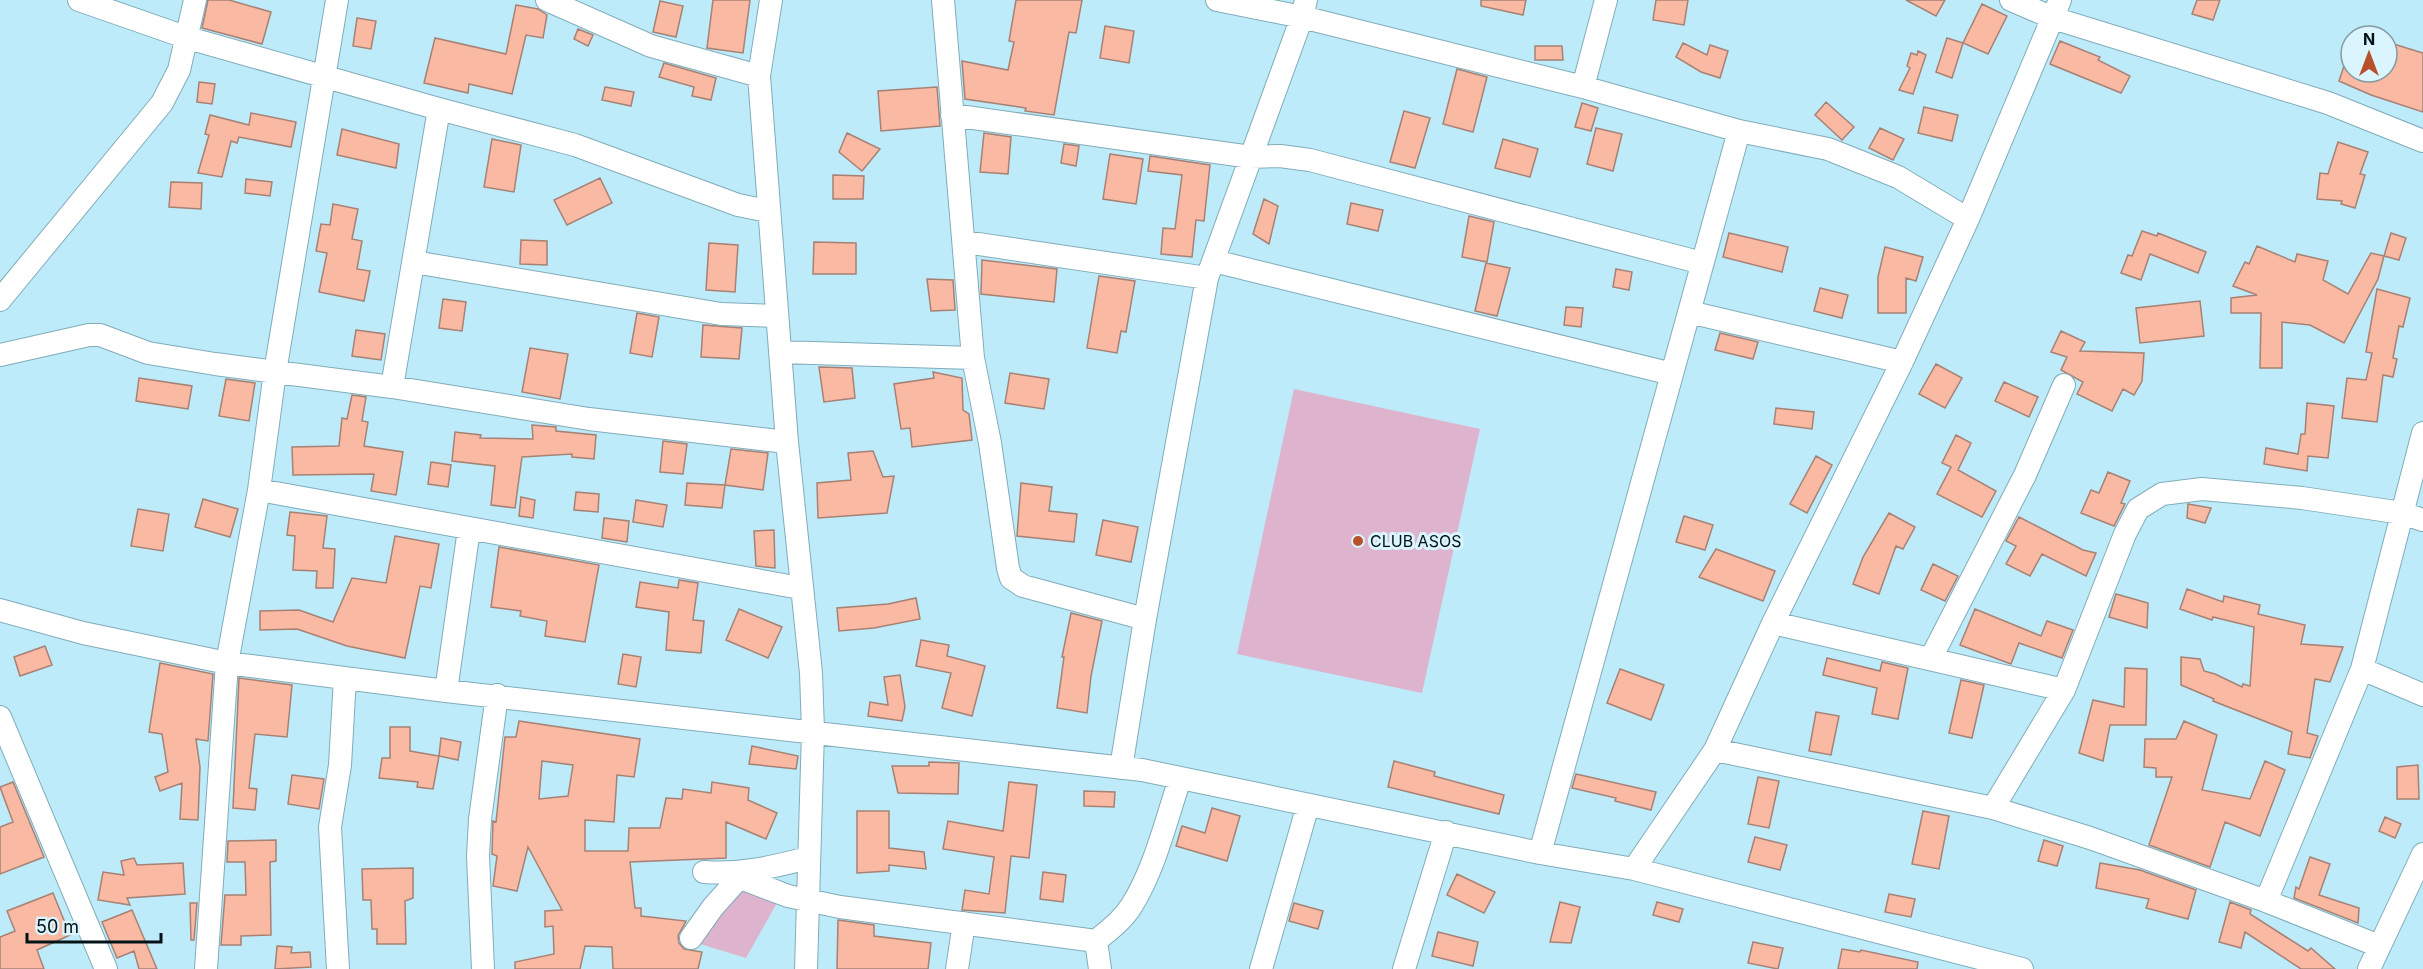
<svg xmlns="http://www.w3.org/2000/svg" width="2423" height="969" viewBox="0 0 2423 969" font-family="Inter,sans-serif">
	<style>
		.green { fill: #ddb3ce }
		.building { fill: #f9b9a3; stroke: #a78174; stroke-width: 1.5; fill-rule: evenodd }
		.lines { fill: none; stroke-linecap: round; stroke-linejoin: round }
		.minor-casing { stroke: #80acba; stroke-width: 24 }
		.minor { stroke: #fff; stroke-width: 22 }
		.poi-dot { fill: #b8502b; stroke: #daf5fe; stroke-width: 2 }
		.labels { text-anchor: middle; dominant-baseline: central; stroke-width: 6; stroke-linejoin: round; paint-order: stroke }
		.poi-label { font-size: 16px; fill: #031217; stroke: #daf5fe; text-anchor: start }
	</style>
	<rect width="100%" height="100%" fill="#beebfa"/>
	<!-- green -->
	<path class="green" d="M1294 389 1480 429 1422 693 1237 654Z
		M733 877 778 901 746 958 684 939Z"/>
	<!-- building -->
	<path class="building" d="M208 0H229L271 12 262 44 202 28Z
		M713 0H750L743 53 707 48Z
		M1016 0H1082L1076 33 1069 32 1054 115 1025 111 1026 108 965 99 962 61 1008 70 1014 42 1009 41Z
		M1481 0H1526L1523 15 1481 6Z
		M1656 0H1688L1684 25 1653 20Z
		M1906 0H1945L1936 16Z
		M2197 0H2220L2213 20 2192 14Z
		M660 1 683 6 676 37 653 32Z
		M1982 4 2007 16 1988 54 1963 43Z
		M516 5 538 9 547 15 543 38 526 35 512 94 469 84 468 93 424 83 435 38 506 54Z
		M357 18 376 21 371 49 353 46Z
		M1105 26 1134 31 1129 63 1100 58Z
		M578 29 593 35 588 46 574 39Z
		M1947 38 1963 43 1952 78 1936 72Z
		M2060 41 2100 57 2098 60 2130 76 2121 93 2050 64Z
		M2387 42 2423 53V112L2371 95 2339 81 2344 66 2351 68V72H2387Z
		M1683 43 1707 55 1710 45 1728 51 1720 78 1701 72 1676 57Z
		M1535 46H1562L1563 60H1535Z
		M1918 51 1926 55 1913 94 1899 90 1910 68 1907 66 1911 53 1917 55Z
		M664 63 716 78 711 100 692 96 694 87 659 77Z
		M1457 69 1487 77 1473 132 1443 124Z
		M199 82 215 84 212 104 197 102Z
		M605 87 634 92 631 106 602 100Z
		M937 87 940 126 881 131 878 91Z
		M1826 102 1854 127 1842 140 1815 115Z
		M1582 103 1598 108 1591 131 1575 127Z
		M1924 107 1958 115 1952 141 1918 133Z
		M1404 111 1430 118 1415 168 1390 162Z
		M251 113 296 122 291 147 239 137 237 143 231 141 222 177 198 173 209 135 205 134 210 115 249 125Z
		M1596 128 1622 134 1613 171 1587 164Z
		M1880 128 1904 139 1893 160 1869 148Z
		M342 129 399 144 396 168 337 155Z
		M847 133 880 149 862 171 839 152Z
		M984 133 1011 137 1008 174 980 172Z
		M492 139 521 145 514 192 484 187Z
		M1503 139 1538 149 1530 177 1495 168Z
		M2338 142 2368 152 2360 174 2365 175 2355 208 2341 204 2342 201 2317 199 2320 173 2328 174Z
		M1064 144 1079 146 1076 166 1061 163Z
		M1110 154 1143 159 1136 204 1103 199Z
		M1150 156 1210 165 1204 221 1196 220 1192 257 1161 254 1163 228 1175 229 1182 175 1148 171Z
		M833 175 864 176 863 199H833Z
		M600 178 612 203 567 225 554 200Z
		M246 179 272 182 270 196 245 193Z
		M171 182 202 183 201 209 169 207Z
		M1264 199 1278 206 1269 244 1253 234Z
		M1351 203 1383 210 1378 231 1347 224Z
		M333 204 358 209 352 239 362 241 357 269 370 271 364 301 319 292 327 253 316 251 321 224 330 225Z
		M1469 216 1494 222 1487 262 1462 257Z
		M2142 231 2157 236 2158 233 2206 252 2198 273 2150 254 2141 280 2121 273 2128 255 2132 256Z
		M1729 233 1788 247 1782 272 1723 257Z
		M2391 233 2406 238 2399 260 2384 256Z
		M521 240 547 241V265L520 264Z
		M814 242 856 243V274H813Z
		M709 243 738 245 735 292 706 290Z
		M2257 246 2295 262 2297 254 2328 261 2323 280 2348 294 2371 253 2384 256 2378 279 2344 343 2310 325 2282 322V368H2260L2261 313H2231V298L2257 295 2233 286 2245 262 2249 264Z
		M1885 247 1923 257 1916 281 1906 278V313H1878V277Z
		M982 260 1057 269 1054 302 981 294Z
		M1486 263 1510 268 1497 316 1475 311Z
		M1616 269 1632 272 1629 290 1613 287Z
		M1099 276 1135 281 1126 332 1121 331 1117 353 1087 348Z
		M927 279 953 280 955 310 931 311Z
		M1820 288 1848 295 1842 318 1814 311Z
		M2377 289 2410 298 2403 327 2399 326 2393 358 2397 359 2393 377 2383 375 2377 422 2342 418 2347 378 2366 380 2372 353 2366 352Z
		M443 299 466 302 462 331 439 328Z
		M2200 301 2204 336 2140 343 2136 308Z
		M1566 307 1583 308 1581 327 1564 325Z
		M637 313 659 317 652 357 630 353Z
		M703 325 742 328 739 359 701 357Z
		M356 330 385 334 381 360 352 356Z
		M2061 331 2085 342 2080 351 2144 353 2142 381 2134 395 2123 389 2112 411 2077 394 2083 382 2061 370 2067 357 2051 352Z
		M1720 333 1758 342 1753 359 1715 350Z
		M530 348 568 354 560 399 522 392Z
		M1936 364 1962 378 1945 408 1919 394Z
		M819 367 852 368 855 398 824 402Z
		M933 372 962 378 963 410 969 414 972 440 912 447 910 428 901 429 894 384 934 378Z
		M1010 373 1049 379 1044 409 1005 403Z
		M139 378 192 386 188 409 136 401Z
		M226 379 255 383 249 421 219 416Z
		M2004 382 2038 397 2029 417 1995 401Z
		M352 395 366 397 362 421 368 422 364 446 403 452 396 495 371 491 374 474 293 475 292 447 339 446 342 418 347 419Z
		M2307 403 2334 406 2328 458 2308 456 2307 471 2264 464 2266 448 2298 454 2301 434H2305Z
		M1776 408 1814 412 1812 429 1774 424Z
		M532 425 556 427V431L596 435 594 459 572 457V454L522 457 515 508 491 505 495 466 452 461 455 432 481 435 480 438 533 439Z
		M1956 435 1971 443 1958 470 1996 491 1982 517 1937 494 1951 467 1942 463Z
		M663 441 687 444 683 474 660 472Z
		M731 449 768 453 763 490 725 485Z
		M873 451 883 477 894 476 887 513 818 518 817 483 851 480 848 453Z
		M1816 456 1832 465 1807 513 1790 504Z
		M431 462 451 465 448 487 428 484Z
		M2108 472 2130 481 2121 503 2125 504 2114 526 2081 513 2091 490 2099 493Z
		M687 483 725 485 722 508 685 505Z
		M1021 483 1052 487 1049 511 1077 514 1074 542 1017 536Z
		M576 492 599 494 598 512 574 510Z
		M521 497 535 500 533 518 519 516Z
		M203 499 238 509 230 537 195 527Z
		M636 500 667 505 663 527 633 522Z
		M2188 504 2211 508 2205 523 2187 518Z
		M138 509 169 514 163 551 131 546Z
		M290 512 327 516 323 548 335 549 333 588H316L317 571 293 570 295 536 287 535Z
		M1889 513 1915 527 1903 549 1896 546 1879 594 1853 584 1863 557Z
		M1684 516 1713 525 1705 550 1676 542Z
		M2019 517 2083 550 2096 553 2086 576 2042 554 2030 576 2006 564 2016 546 2006 541Z
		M604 518 629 521 627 542 602 538Z
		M1103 520 1138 527 1131 562 1096 555Z
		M774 530 775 568 756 566 754 531Z
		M395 536 439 544 431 588 420 586 405 658 347 646 297 629 260 630V611L299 610 333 622 352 578 386 583Z
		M499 547 599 565 585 642 545 636 547 621 520 616 521 611 491 607Z
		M1716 549 1775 571 1763 601 1699 577Z
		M1933 564 1958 576 1945 601 1921 590Z
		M679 580 698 583 693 620 704 621 701 653 666 650 669 612 636 607 640 582 678 588Z
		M2187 589 2223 602 2224 596 2260 605 2258 614 2305 625 2301 644 2343 647 2330 682 2315 679 2307 733 2318 736 2310 758 2288 754 2292 732 2213 701 2214 699 2181 685V657L2200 659 2204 671 2215 674 2242 687 2243 684 2250 686 2254 627 2213 617 2212 620 2180 609Z
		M2116 594 2148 603 2147 628 2109 617Z
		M916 598 920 619 874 628 839 631 837 608 888 604Z
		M739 609 782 627 768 658 726 640Z
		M1975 609 2041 636 2047 621 2073 630 2062 658 2019 643 2011 664 1960 645Z
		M1071 613 1102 621 1091 676 1087 713 1057 708 1064 657H1062Z
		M921 640 949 645 947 656 985 666 972 716 942 708 951 673 916 666Z
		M45 646 52 665 20 676 14 657Z
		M623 654 641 657 636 687 618 684Z
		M1827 658 1880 671 1882 662 1908 668 1898 719 1872 714 1877 688 1823 675Z
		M160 663 213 674 208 741 196 739 200 767 198 820 180 819 182 783 160 791 155 777 168 772 162 734 149 732Z
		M2125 668 2147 669 2146 725H2110L2103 761 2079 753 2093 700 2124 707Z
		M1620 669 1664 685 1651 720 1607 703Z
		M900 675 905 707 902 721 868 716 870 702 888 705 884 677Z
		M239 678 292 685 287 737 255 734 249 788 257 789 255 810 233 808Z
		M1961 680 1984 685 1972 738 1949 733Z
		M1816 712 1839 716 1831 755 1809 751Z
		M519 721 640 739 634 777 617 775 614 822 585 820V851H628L629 828H660L666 798 682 799 683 789 711 793 712 782 749 788 748 800 777 813 766 839 726 822V858L630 862 635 908H641V916L686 921 678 936 679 943 684 949 702 952 698 969H613L612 947 585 946 580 969H515V962L554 954 553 926 545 927V911L562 910 528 847 517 891 493 886 497 856 492 854 493 821 496 822 505 737H516ZM542 761 573 765 568 796 539 799Z
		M2184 721 2217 735 2202 790 2250 799 2265 761 2285 770 2260 836 2225 822 2210 867 2149 845 2172 777H2156V768L2144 767 2145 739H2176Z
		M390 727H410V751L439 756 433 789 417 787 418 782 379 778 382 758H390Z
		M441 738 461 742 458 760 439 756Z
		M752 746 798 756 796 769 749 764Z
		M1394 761 1435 772 1434 776 1504 795 1499 814 1388 787Z
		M929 762 959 763 958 794 898 793 892 766H929Z
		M2418 765 2419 799H2397V767Z
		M1576 774 1656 792 1651 810 1615 801 1616 798 1572 788Z
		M292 775 324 779 319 809 288 804Z
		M1758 777 1779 781 1769 828 1748 824Z
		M13 782 44 857 0 874V827L13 822 0 787Z
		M1009 782 1037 785 1029 858 1011 856 1005 913 962 910 965 890 989 894 994 857 943 849 948 821 1003 831Z
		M1084 791 1115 792 1114 807 1084 806Z
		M1212 808 1240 816 1227 861 1176 846 1182 826 1205 833Z
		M857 811H889V848L924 852 926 869 889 865V871L857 873Z
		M1923 811 1949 816 1939 869 1912 864Z
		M2385 817 2401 824 2395 838 2379 831Z
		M1755 837 1787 845 1780 870 1748 862Z
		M276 840V861L270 862 271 935 241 936V945H221L225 895H246L245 862H227L228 841Z
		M2044 840 2063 846 2057 866 2038 861Z
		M2310 857 2330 864 2319 895 2359 908 2358 923 2294 898 2296 887 2299 889Z
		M134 858 137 865 183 863 185 894 127 898 130 905 98 900 103 872 124 875 121 861Z
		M2100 863 2140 870 2196 890 2188 919 2146 908 2149 899 2096 888Z
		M413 868V898L405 901 406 944H377V929H372L371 900H363L362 869Z
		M1043 872 1066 875 1063 902 1040 899Z
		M1457 874 1495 892 1484 913 1447 895Z
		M53 893 70 935 37 950 44 969H0V937L15 931 7 911Z
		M1889 894 1915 899 1911 917 1885 912Z
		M1560 902 1580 907 1571 943 1550 942Z
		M1657 902 1683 909 1679 922 1653 915Z
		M2230 902 2251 910 2250 914 2308 951 2311 948 2335 969H2301L2245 932 2241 948 2219 942Z
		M190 903H197L194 940H191Z
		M1294 903 1323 911 1318 929 1289 921Z
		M132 910 157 969H139L134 951 117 958 102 922Z
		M838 920 874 925V936L931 943 928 969H837Z
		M1438 932 1478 942 1473 966 1432 956Z
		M1753 942 1783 948 1778 969 1748 963Z
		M277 946 292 947 291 953 310 952 311 967 275 969Z
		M1842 949 1860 952 1861 950 1918 962 1917 969H1838Z"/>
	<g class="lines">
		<!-- minor casing -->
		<g class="minor-casing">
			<path id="minor" d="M79 0 188 38 439 109 575 145 738 205 768 211
				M547 0 651 46 759 76
				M771 0 759 76 787 442 811 673 813 731 806 969
				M943 0 973 358 990 443 1008 568 1011 578 1023 586 1145 619
				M1217 0 1302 17 1583 87 1739 131 1828 149 1898 177 1968 219
				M2011 0 2053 18 2328 103 2423 141
				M1583 87 1606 0
				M952 115 1251 157 1280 156 1310 160 1702 263
				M965 242 1207 278
				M1214 261 1672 374
				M414 262 721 314 777 316
				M0 300 162 103 179 70 195 0
				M1689 312 1902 362
				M781 352 973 358
				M0 355 89 335H100L148 353 215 364 392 387 589 419 787 442
				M392 387 439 109
				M259 490 800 588
				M0 610 83 633 227 663 446 691 1142 770 1540 853 1634 869 2022 969
				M1773 623 2064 690
				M1931 658 2025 475 2064 385
				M2362 669 2423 695
				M446 691 469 529
				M0 717 106 969
				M1715 750 1993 808 2090 838 2266 901 2379 946
				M1121 768 1145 619 1207 278 1302 17 1306 0
				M1993 808 2064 690 2125 534 2138 509 2162 494 2202 489 2302 498 2402 513 2423 520
				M1540 853 1739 131
				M1634 869 1715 750 1773 623 1902 362 1968 219 2060 0
				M704 872C741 875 772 867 808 858
				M730 874 788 896 840 907 1096 941
				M2266 901 2362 669 2423 433
				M691 938 713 907 739 878
				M206 969 227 663 259 490 275 372 337 0
				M338 969 330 827 340 765 345 678
				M483 969 478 856 480 819 497 695
				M957 969 964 923
				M1100 969 1096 941C1109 930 1123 920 1132 905 1155 868 1166 820 1180 779
				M1261 969 1308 805
				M1404 969 1446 832
				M2369 969 2423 854"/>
		</g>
		<!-- minor -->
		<use href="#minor" class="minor"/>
	</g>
	<!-- markers -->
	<circle class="poi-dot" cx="1358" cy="541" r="6"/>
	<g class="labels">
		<!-- poi labels -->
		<g class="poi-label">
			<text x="1370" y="541">CLUB ASOS</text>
		</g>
	</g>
	<!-- north arrow -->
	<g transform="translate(2369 54)"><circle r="28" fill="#daf5fe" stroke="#849aa2" stroke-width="1.5"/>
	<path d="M0-4.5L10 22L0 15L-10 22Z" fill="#b8502b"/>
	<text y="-9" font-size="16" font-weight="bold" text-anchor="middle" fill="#031217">N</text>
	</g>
	<!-- scale -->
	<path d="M27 933v9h134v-9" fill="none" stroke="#031217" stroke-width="3"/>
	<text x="36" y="933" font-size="18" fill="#031217" stroke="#daf5fe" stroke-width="4.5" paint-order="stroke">50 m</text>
</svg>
